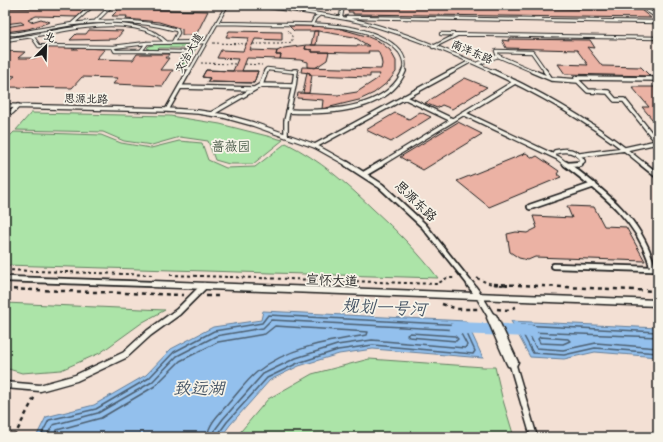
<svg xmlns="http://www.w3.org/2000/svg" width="663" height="442" viewBox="0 0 663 442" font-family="Sriracha,'LXGW WenKai TC',sans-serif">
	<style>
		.built { fill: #f3e0d4 }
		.green { fill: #ace4a8; stroke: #648062 }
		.water { fill: #93c0ed; stroke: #637e99 }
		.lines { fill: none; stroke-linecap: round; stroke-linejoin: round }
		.shore { stroke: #4c5e70; stroke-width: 1.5 }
		.canal { fill: #93c0ed; fill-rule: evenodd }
		.building { fill: #ebb2a4; stroke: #1c1c1c }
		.service-far3-casing { stroke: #1c1c1c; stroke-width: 4.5 }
		.service-far2-casing { stroke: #1c1c1c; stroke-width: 6 }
		.service-far1-casing { stroke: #1c1c1c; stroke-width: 8 }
		.service-casing { stroke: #1c1c1c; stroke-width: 9 }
		.minor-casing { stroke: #1c1c1c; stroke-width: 3 }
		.path-far2 { stroke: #1c1c1c; stroke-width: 1; stroke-dasharray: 2 2; stroke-linecap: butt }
		.path-far1 { stroke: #1c1c1c; stroke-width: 2; stroke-dasharray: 3 3; stroke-linecap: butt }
		.path { stroke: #1c1c1c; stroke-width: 2.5; stroke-dasharray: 4 4; stroke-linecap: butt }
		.service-far3 { stroke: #f7f3e8; stroke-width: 2.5 }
		.service-far2 { stroke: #f7f3e8; stroke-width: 3.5 }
		.service-far1 { stroke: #f7f3e8; stroke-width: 4.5 }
		.service { stroke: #f7f3e8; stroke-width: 6 }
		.minor { fill: #f7f3e8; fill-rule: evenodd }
		.labels { text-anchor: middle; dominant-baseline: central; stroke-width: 3.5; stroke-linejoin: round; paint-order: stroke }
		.far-street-label { font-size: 11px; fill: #1c1c1c; stroke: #f7f3e8 }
		.park-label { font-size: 13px; fill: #475846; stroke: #f7f3e8 }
		.street-label { font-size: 13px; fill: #1c1c1c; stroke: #f7f3e8 }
		.near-water-label { font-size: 17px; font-style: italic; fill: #465565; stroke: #f7f3e8 }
	</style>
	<rect width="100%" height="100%" fill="#f7f3e8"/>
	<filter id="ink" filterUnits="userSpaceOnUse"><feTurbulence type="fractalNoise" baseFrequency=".025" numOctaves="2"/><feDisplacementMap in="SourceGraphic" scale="8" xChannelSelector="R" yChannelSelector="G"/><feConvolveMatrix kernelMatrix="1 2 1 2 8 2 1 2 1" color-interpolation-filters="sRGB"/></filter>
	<g filter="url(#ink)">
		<!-- built -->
		<path class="built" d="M5 5H658V437H5Z"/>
		<!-- green -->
		<path class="green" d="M155 44 198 45 186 65H182L189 53 186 51 187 48H159L157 50H150L147 48 149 46Z
			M31 113 170 116 220 124 283 140 253 164H229L215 160 208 141 180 137 152 145 124 141 103 132 16 130Z
			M14 132 101 135 121 143 151 148 179 141 202 143 208 160 226 168 255 167 286 143C320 160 346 183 373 209 397 231 419 253 438 278L5 265V141Z
			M5 303 165 310 143 322 100 353 61 370 22 373 5 368Z
			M369 359 484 367H495L502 397 514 437H236L268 399 312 374Z"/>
		<!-- water -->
		<path class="water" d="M263 311 466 321 483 358 373 349 339 354 299 366 270 380 230 425 221 437H36L46 417 94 405 146 375 171 349 213 327 261 320Z
			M511 321 658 328V357L595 352 564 359 530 357Z"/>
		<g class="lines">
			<!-- shore -->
			<path class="shore" d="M658 332 521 325 519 327 533 353 564 355 595 348 658 353
				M410 333 455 336 458 339 456 341 409 337 407 335Z
				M540 337 568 339 570 341 563 344 540 343 538 339Z
				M658 337 528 332 536 348 563 350 596 343 658 348
				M40 437 49 420 96 409 149 378 174 352 214 331 262 323 268 315 463 325 475 351 473 354 373 345 338 350 298 363 267 378 227 422 219 433 218 437
				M46 437 53 425 98 413 152 382 177 356 216 336 263 328 271 320 459 330 467 345 465 348 372 340 337 345 296 358 263 374 223 419 214 431 213 437
				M53 437 57 430 101 418 155 386 180 361 218 342 265 334 275 326 368 332 367 335C330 341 287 347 257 372 246 381 238 393 228 404 219 414 209 423 207 437"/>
			<!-- canal -->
			<path class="canal" d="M456 322 531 325 536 327 538 331 536 335 531 337 456 334 451 332 449 328 451 324Z"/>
		</g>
		<!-- building -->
		<path class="building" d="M348 5 641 10 651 18 353 14V12H348Z
			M5 8 85 9 77 17 36 16 28 20 31 22 41 19 50 22 28 29 5 32 6 27 24 24 21 22 5 24V17L8 16H5Z
			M119 9 208 11 196 35H182V29L159 22 126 19 127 16H112Z
			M289 26H313L338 28 366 36 380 42 390 50 396 61V72L388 82 374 93 359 100 322 109 323 100 297 98 298 93 338 95 357 92 377 79 380 74H370V77L310 75V73L301 72 302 67 381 69 382 64 381 58 378 51H368L369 53H350L312 52V50L305 49 306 45 369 46 354 37 318 31H294Z
			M89 30 123 31 116 39 70 40 76 34H86Z
			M229 31 282 32V40L255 39 250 50 277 51 276 55H281L280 59 247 58 242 71H258L254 83 207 82 210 78 202 77 206 70 233 71 238 59 217 58 221 50 243 51 249 38 226 37Z
			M314 31H318L316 45H311Z
			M508 39 590 40 595 48 587 47 602 66 641 67 650 76 565 74 558 64 588 65 577 50 506 48 502 40 509 41Z
			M306 45 305 49 312 50V52H329L327 60 315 68 308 67V62L300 60 280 59 281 55H276L277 51 284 48Z
			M55 47 73 48 72 49H78L79 48 105 49 96 59 133 60 137 54H169L166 58H169L160 70H173L163 86 113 84 118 78 82 77 72 88 5 87V84L15 76 5 75V51L25 52 18 58H35L46 48Z
			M206 70 233 71H258L254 83 207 82 210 78 202 77Z
			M307 72 310 73V75H312L309 93H303Z
			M465 78 487 87 452 109 442 105 437 108 425 103Z
			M632 87H658V126L642 107H649Z
			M420 112 431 117 391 142 366 130 395 113 409 119Z
			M458 122 482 134 423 170 400 157Z
			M526 153 533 158 537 156 559 171 557 174 561 177 489 207 457 181Z
			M567 206 594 207 604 226 626 227 645 261 535 257 528 260 519 258 510 252 507 234 516 232 527 233 537 228 533 216 572 218Z"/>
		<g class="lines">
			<!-- service-far3 casing -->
			<g class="service-far3-casing">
				<path id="service-far3" d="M5 5 111 6
					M254 5C291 10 329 14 366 23 409 35 453 53 494 72
					M534 5 644 8 658 18
					M341 17 343 5
					M347 17 658 22
					M96 21 111 6
					M217 23C236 23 256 24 275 24 311 24 374 22 400 52 404 58 406 65 403 72
					M72 24C107 20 143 20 177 30L178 33 173 42
					M312 24 315 18 319 15
					M5 34H15L72 24 92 6
					M441 34 658 38
					M32 36C68 29 119 17 154 33 158 35 162 39 166 42
					M5 40 32 36 39 46 113 47 147 43 206 42
					M113 47 115 51H141L147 43
					M433 47 457 35
					M141 51 186 52 178 68H191
					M498 56 496 51 532 52 546 72
					M477 64 498 56 535 72
					M189 72 227 5
					M266 72 267 69 296 72
					M451 72 471 61"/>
			</g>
			<!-- service-far2 casing -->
			<g class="service-far2-casing">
				<path id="service-far2" d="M492 71C546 96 598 126 644 165
					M532 71 551 79 578 81 588 91 608 92 615 100H624L658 143
					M545 71 551 79
					M578 80 576 78 658 79
					M261 85 266 71
					M294 86 296 71H294
					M180 87 254 89
					M404 97 452 120
					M5 106 167 110 198 112 224 116 253 124 315 146 349 165
					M167 110 189 71
					M288 111C325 113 387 112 404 71
					M12 112 18 106
					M463 113 558 158 567 165
					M211 114 261 85 294 86 286 121V135
					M315 146 453 71
					M580 155 625 149 657 142
					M554 156 555 152C566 149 577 150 583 161L578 165
					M379 165 515 82"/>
			</g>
			<!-- service-far1 casing -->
			<g class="service-far1-casing">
				<path id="service-far1" d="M347 164 381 186 424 226 471 285
					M643 164 658 176
					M568 165 580 164
					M364 174 381 164
					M530 207 594 185
					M554 266 653 269C642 221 603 192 566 164
					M5 279 180 285"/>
			</g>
			<!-- service casing -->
			<g class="service-casing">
				<path id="service" d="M153 284 658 303
					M470 284 479 296 492 318
					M512 362 534 437
					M5 385 40 388 76 378 125 355 149 333 178 312 204 286"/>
			</g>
			<!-- minor casing -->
			<g class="minor-casing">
				<path id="minor" d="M492 313 496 315 518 362 516 366 512 367 508 366 506 362 487 318 488 315Z"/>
			</g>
			<!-- path-far2 -->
			<path class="path-far2" d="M233 5 248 6
				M213 43 246 44
				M253 44H281L292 42V36L287 30
				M201 63 236 64
				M245 64 262 65"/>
			<!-- path-far1 -->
			<path class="path-far1" d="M5 270 154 275
				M170 275 437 284 447 278H456
				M477 278C487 284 497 285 508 285"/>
			<!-- path -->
			<path class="path" d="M494 284 658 291
				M5 289 184 295
				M206 296H220
				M442 304 457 309H478
				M497 309 507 310 516 307
				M14 437 35 396"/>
			<!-- service-far3 -->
			<use href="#service-far3" class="service-far3"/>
			<!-- service-far2 -->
			<use href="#service-far2" class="service-far2"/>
			<!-- service-far1 -->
			<use href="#service-far1" class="service-far1"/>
			<!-- service -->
			<use href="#service" class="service"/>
			<!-- minor -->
			<use href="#minor" class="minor"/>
		</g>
	</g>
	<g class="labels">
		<!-- far-street labels -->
		<g class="far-street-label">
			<text transform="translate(472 52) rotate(23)">南洋东路</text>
			<text transform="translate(189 53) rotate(-60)">文治大道</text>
			<text transform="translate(86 99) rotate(1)">思源北路</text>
		</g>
		<!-- park labels -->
		<g class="park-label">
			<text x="231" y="146">蔷薇园</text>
		</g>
		<!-- street labels -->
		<g class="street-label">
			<text transform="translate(416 201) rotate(44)">思源东路</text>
			<text transform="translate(332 280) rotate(2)">宣怀大道</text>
		</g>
		<!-- near-water labels -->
		<g class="near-water-label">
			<text transform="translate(384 307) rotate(3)">规划一号河</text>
			<text x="199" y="388">致远湖</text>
		</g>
	</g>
	<!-- margin -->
	<rect width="663" height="442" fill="none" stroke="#f7f3e8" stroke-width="20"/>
	<rect x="10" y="10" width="643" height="422" fill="none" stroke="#1c1c1c" stroke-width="1.5" filter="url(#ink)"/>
	<!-- north arrow -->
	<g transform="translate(46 46) rotate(23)" stroke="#f7f3e8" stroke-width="3" paint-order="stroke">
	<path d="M0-3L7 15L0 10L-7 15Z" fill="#1c1c1c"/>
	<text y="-6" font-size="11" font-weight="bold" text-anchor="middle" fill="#1c1c1c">北</text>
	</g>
</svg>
